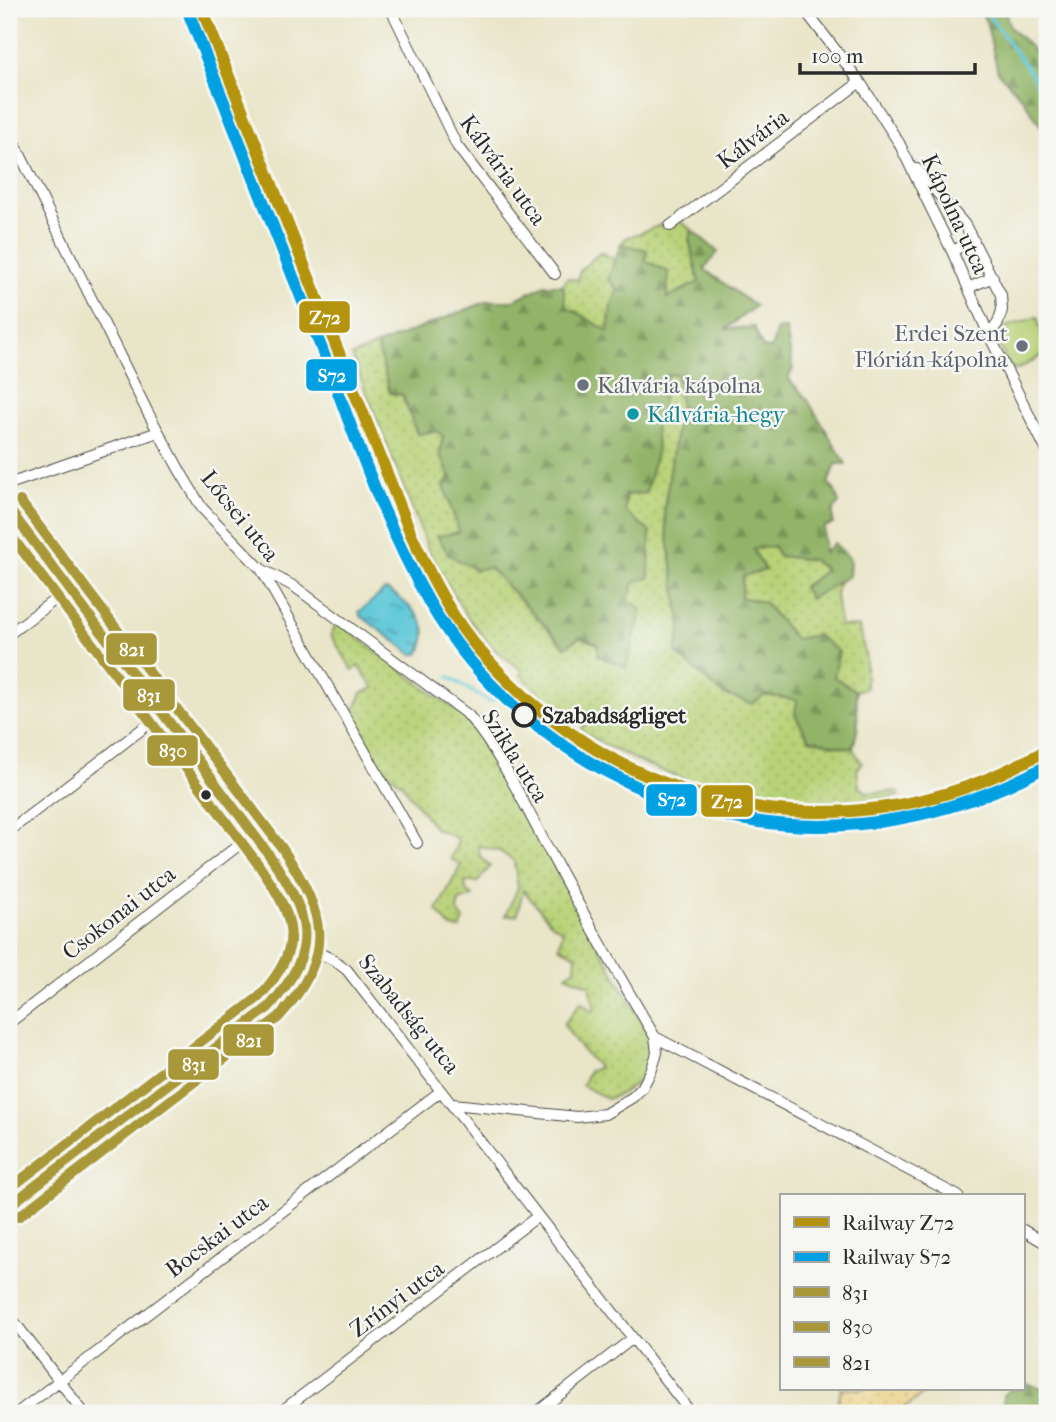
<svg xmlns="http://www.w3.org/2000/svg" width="1056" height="1422" viewBox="0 0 1056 1422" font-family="'IM FELL French Canon',serif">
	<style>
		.grass { fill: url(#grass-dots); stroke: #727e51; stroke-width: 2 }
		.forest { fill: url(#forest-firs); stroke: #5e704a; stroke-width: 2 }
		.sand { fill: url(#sand-dots); stroke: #8c8264; stroke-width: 2 }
		.green { fill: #b8d277; stroke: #727e51; stroke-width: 2 }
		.water { fill: url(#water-ripples); stroke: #447a82; stroke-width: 2 }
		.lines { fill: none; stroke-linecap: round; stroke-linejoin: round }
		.stream { stroke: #5ec8d8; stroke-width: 3.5 }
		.street-casing { stroke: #484743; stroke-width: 12 }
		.secondary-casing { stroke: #484743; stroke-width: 17 }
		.street { stroke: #fff; stroke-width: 10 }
		.secondary { stroke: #f7e9c3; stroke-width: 14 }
		.bus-1-casing { stroke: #f6f6f2; stroke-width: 16 }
		.bus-2-casing { stroke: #f6f6f2; stroke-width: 16 }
		.bus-3-casing { stroke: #f6f6f2; stroke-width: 16 }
		.bus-1 { stroke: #a89839; stroke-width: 10 }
		.bus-2 { stroke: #a89839; stroke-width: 10 }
		.bus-3 { stroke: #a89839; stroke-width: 10 }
		.rail-1-casing { stroke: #f6f6f2; stroke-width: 18 }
		.rail-2-casing { stroke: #f6f6f2; stroke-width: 18 }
		.rail-1 { stroke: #b4940f; stroke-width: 12 }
		.rail-2 { stroke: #00a0e3; stroke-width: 12 }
		.worship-dot { fill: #6b7280; stroke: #f6f6f2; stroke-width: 2.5 }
		.culture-dot { fill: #0f9aa8; stroke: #f6f6f2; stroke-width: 2.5 }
		.stop-dot { fill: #f6f6f2; stroke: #2b2b2b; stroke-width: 3.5 }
		.bus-dot { fill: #2b2b2b; stroke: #f6f6f2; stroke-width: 2.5 }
		.labels { text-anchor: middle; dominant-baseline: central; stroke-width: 5; stroke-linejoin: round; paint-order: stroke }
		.street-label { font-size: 23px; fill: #2b2b2b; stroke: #f6f6f2 }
		.worship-label { font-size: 23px; fill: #5b616d; stroke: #f6f6f2; text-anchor: end }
		.culture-label { font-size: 23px; fill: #0d838f; stroke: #f6f6f2; text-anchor: start }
		.stop-label { font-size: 23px; font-weight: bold; fill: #2b2b2b; stroke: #f6f6f2; text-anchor: start }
		.line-badge { stroke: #f6f6f2; stroke-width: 2.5 }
		.badge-label { font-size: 19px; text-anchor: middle; font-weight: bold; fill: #fff }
	</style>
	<defs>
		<pattern id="grass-dots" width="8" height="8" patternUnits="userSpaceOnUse" patternTransform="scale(1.75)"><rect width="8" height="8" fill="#b8d277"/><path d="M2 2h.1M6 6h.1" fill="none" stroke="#9eb467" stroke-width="1.8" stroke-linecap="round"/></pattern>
		<pattern id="forest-firs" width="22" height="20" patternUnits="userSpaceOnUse" patternTransform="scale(1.75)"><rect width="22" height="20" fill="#92b468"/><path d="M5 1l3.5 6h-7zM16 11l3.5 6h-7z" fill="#779356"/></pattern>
		<pattern id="sand-dots" width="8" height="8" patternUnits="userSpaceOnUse" patternTransform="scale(1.75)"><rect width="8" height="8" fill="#eeda9e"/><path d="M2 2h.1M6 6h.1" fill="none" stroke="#cb8" stroke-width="1.8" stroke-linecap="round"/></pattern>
		<pattern id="water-ripples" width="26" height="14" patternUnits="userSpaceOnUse" patternTransform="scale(1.75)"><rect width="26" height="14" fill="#5ec8d8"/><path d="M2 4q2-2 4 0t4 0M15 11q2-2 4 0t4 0" fill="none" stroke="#4ea3af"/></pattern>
	</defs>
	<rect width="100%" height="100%" fill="#f6f6f2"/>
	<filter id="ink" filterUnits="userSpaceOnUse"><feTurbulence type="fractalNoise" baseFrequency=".0143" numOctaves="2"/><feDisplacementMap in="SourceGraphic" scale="14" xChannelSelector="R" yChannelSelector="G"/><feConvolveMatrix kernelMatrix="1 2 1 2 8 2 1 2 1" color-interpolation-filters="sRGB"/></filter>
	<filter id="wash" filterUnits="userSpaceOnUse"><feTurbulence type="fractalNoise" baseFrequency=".00686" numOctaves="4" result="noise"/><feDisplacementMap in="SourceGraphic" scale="28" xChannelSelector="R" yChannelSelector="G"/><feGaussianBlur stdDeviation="1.57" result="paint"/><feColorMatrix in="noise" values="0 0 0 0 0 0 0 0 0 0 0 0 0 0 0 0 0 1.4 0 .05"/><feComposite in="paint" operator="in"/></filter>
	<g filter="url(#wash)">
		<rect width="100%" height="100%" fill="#e9e5c8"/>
		<!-- grass -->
		<path class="grass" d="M677 219 692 230 689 239 699 282 666 298 645 261 621 244 626 238Z
			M601 252 615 260 609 279 618 290 611 307 608 331 566 306 563 285 567 278 578 280 580 270Z
			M377 345 390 392 402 395 417 434 436 431 443 436 440 455 451 477 444 485 460 532 489 567 565 647 580 637 598 644 625 667 642 610 627 599 635 581 625 511 626 495 657 449 655 425 660 416 667 375 677 374 680 404 664 510 681 627 676 653 723 694 765 695 797 700 809 739 853 749 862 763 857 769 859 787 869 793 898 791 899 796 853 802 847 799 846 801C770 806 696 789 628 756 611 748 596 741 581 730L586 722 581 719 584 714 582 711 577 717 572 714 569 721 521 675 522 670 495 650 468 618 432 559 352 356Z
			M774 546 778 556 813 560 826 571 803 586 810 598 838 582 836 595 840 626 859 627 866 659V688L856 691 834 677 795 639 765 603 741 598 743 576 752 549Z
			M337 622 463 716 475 729 492 753 649 1036C654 1071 639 1089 607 1099L582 1085 589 1071 599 1068 576 1043 564 1024 581 1002 592 1012 595 1009 589 985 566 975 575 969 576 955 559 946 563 931 551 923 523 890 517 915 505 916 518 888 514 861 499 851 478 846 480 856 490 866 478 882H465L466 891 473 896 459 901 457 911 464 920 460 929 450 927 437 910 461 865 451 859 458 841 453 836 435 829 402 784 381 767 353 714 362 693 374 688 358 666 353 671 331 635Z"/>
		<!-- forest -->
		<path class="forest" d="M978 9H1004L1010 27 1047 64V159L1044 152 1045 132 1022 98 998 72 986 21Z
			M692 230 718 252 704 269 755 306 726 329 754 327 763 348 771 349 777 329H786L793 369 788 378 807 399 846 464H836L828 483 835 491 839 503 833 511V524L824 527V553L834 543 850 559 849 576 810 599 803 587 826 570 813 560 778 556 774 546 753 549 765 570 743 576 741 597 765 603 795 639 817 635 839 652 834 677 856 691 858 726 853 749 809 739 795 715 797 700 765 695 752 704 723 694 676 653 681 627 664 510 680 404 677 374 667 375 660 416 655 425 657 449 646 493 626 495 625 511 650 532 649 578 635 581 628 599 642 610 626 667 598 656V644L580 637 566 647 489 567 476 570 449 555 437 536 459 532 444 485 451 477 440 455 443 436 436 431 417 434 403 395 390 393 377 345 488 301H512L545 285H563L566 306 608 331 611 307 618 290 608 279 621 244 647 250 645 261 669 272 667 298 699 282 689 239Z
			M1023 1383 1047 1390V1413H1003V1395L1011 1389H1023Z"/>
		<!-- sand -->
		<path class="sand" d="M841 1389H924L923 1394 898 1413H841L838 1403Z"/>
		<!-- green -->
		<path class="green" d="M1037 317 1047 353 1018 369 1010 368 994 334 1003 328Z"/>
		<!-- water -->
		<path class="water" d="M385 590C393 592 397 596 403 601 422 617 432 629 419 654H412L361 616 359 612Z"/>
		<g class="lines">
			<!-- stream -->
			<path class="stream" d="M984 9 1033 76 1047 109
				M449 677 488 701 494 700"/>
		</g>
	</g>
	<g filter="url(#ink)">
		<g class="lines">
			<!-- street casing -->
			<g class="street-casing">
				<path id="street" d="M391 9 457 146 555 274
					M804 9 860 82 899 143 952 251 989 335 1047 451
					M9 132 147 411 180 471 202 508 261 569 417 843
					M917 169 965 225 1001 295 1002 310 998 323 989 335
					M670 226 860 82
					M952 251 974 241
					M968 288 993 277
					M9 484 158 432
					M261 569 295 587 468 715C503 756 525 807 551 854 584 916 619 976 655 1037L657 1053 652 1069 642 1088 633 1097 605 1114 577 1117 453 1104
					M9 634 69 589
					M9 831 163 713
					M304 946 334 960 347 970 691 1413
					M9 1023 253 834
					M655 1037 958 1196
					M1023 1230 1047 1244
					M9 1315 84 1413
					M17 1413 441 1091
					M279 1413 538 1216
					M536 1413 633 1338"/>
			</g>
			<!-- secondary casing -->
			<g class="secondary-casing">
				<path id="secondary" d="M9 509C76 604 150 695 219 789 244 822 301 888 305 927 308 960 290 984 269 1007L9 1206"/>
			</g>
			<!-- street -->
			<use href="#street" class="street"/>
			<!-- secondary -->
			<use href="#secondary" class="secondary"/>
			<!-- bus-1 casing -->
			<g class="bus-1-casing">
				<path id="bus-1" d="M9 509 270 856C311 917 321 948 269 1007L9 1206"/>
			</g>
			<!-- bus-2 casing -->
			<g class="bus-2-casing">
				<path id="bus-2" d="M9 533 258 864C295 918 307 943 259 997L9 1189"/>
			</g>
			<!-- bus-3 casing -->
			<g class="bus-3-casing">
				<path id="bus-3" d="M18 1217 279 1017C336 953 326 915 282 848L20 501"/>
			</g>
			<!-- bus-1 -->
			<use href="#bus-1" class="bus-1"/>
			<!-- bus-2 -->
			<use href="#bus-2" class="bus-2"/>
			<!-- bus-3 -->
			<use href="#bus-3" class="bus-3"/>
			<!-- rail-1 casing -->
			<g class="rail-1-casing">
				<path id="rail-1" d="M202 9 411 534C428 571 446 608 471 640 586 783 767 846 945 794 981 784 1014 768 1047 750"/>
			</g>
			<!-- rail-2 casing -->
			<g class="rail-2-casing">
				<path id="rail-2" d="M189 14C232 125 277 236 321 347 354 432 383 522 429 602 495 715 612 795 741 819 847 838 953 817 1047 766"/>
			</g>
			<!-- rail-1 -->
			<use href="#rail-1" class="rail-1"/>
			<!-- rail-2 -->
			<use href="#rail-2" class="rail-2"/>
		</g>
	</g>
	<!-- markers -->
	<g class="worship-dot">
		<circle cx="1022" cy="346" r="7"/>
		<circle cx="583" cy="385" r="7"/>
	</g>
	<circle class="culture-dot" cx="633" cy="414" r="7"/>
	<circle class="stop-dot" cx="524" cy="715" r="11"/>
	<circle class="bus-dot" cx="206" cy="795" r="6"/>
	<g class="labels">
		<!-- street labels -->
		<g class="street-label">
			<text transform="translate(753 139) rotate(-37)">Kálvária</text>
			<text transform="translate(503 170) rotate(54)">Kálvária utca</text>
			<text transform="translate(955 214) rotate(65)">Kápolna utca</text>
			<text transform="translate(240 516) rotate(51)">Lőcsei utca</text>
			<text transform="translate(515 756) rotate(58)">Szikla utca</text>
			<text transform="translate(119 913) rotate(-38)">Csokonai utca</text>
			<text transform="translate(409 1014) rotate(51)">Szabadság utca</text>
			<text transform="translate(217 1236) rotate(-37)">Bocskai utca</text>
			<text transform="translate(397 1299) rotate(-37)">Zrínyi utca</text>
		</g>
		<!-- worship labels -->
		<g class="worship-label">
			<text x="1008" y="333">Erdei Szent<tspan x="1008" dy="26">Flórián-kápolna</tspan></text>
			<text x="597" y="385" text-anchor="start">Kálvária kápolna</text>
		</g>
		<!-- culture labels -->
		<g class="culture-label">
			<text x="647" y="414">Kálvária-hegy</text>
		</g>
		<!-- stop labels -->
		<g class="stop-label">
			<text x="542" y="715">Szabadságliget</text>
		</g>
	</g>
	<g class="line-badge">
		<rect x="298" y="300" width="53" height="34" rx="7" fill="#b4940f"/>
		<rect x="305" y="358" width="53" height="34" rx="7" fill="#00a0e3"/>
		<rect x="105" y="632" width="53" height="34" rx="7" fill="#a89839"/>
		<rect x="122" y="678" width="54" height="34" rx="7" fill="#a89839"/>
		<rect x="146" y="734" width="53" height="33" rx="7" fill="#a89839"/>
		<rect x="645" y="783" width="53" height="34" rx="7" fill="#00a0e3"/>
		<rect x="700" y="784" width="54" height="34" rx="7" fill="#b4940f"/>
		<rect x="222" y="1023" width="53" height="34" rx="7" fill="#a89839"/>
		<rect x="167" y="1048" width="53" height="33" rx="7" fill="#a89839"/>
	</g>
	<g class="badge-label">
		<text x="325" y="324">Z72</text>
		<text x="332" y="382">S72</text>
		<text x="132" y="656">821</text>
		<text x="149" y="702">831</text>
		<text x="173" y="757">830</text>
		<text x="672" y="806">S72</text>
		<text x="727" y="808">Z72</text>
		<text x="249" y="1047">821</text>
		<text x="194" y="1071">831</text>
	</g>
	<!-- margin -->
	<rect width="1056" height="1422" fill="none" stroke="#f6f6f2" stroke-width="35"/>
	<!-- legend -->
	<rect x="780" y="1194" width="245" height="196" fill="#f6f6f2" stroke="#a5a5a2" stroke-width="2"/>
	<rect x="794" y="1217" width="35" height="10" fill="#b4940f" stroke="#a5a5a2" stroke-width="2"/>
	<text x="842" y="1230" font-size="21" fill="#2b2b2b">Railway Z72</text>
	<rect x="794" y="1252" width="35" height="10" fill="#00a0e3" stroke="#a5a5a2" stroke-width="2"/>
	<text x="842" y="1264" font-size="21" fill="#2b2b2b">Railway S72</text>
	<rect x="794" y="1287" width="35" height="10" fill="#a89839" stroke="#a5a5a2" stroke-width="2"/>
	<text x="842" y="1300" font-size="21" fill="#2b2b2b">831</text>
	<rect x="794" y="1322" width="35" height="10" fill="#a89839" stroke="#a5a5a2" stroke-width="2"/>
	<text x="842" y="1334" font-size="21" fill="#2b2b2b">830</text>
	<rect x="794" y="1357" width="35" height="10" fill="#a89839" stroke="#a5a5a2" stroke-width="2"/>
	<text x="842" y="1370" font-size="21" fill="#2b2b2b">821</text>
	<!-- scale -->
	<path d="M800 63v10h175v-10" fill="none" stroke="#2b2b2b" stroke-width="3.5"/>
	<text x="811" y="63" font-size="21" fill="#2b2b2b" stroke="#f6f6f2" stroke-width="5" paint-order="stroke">100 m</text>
</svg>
